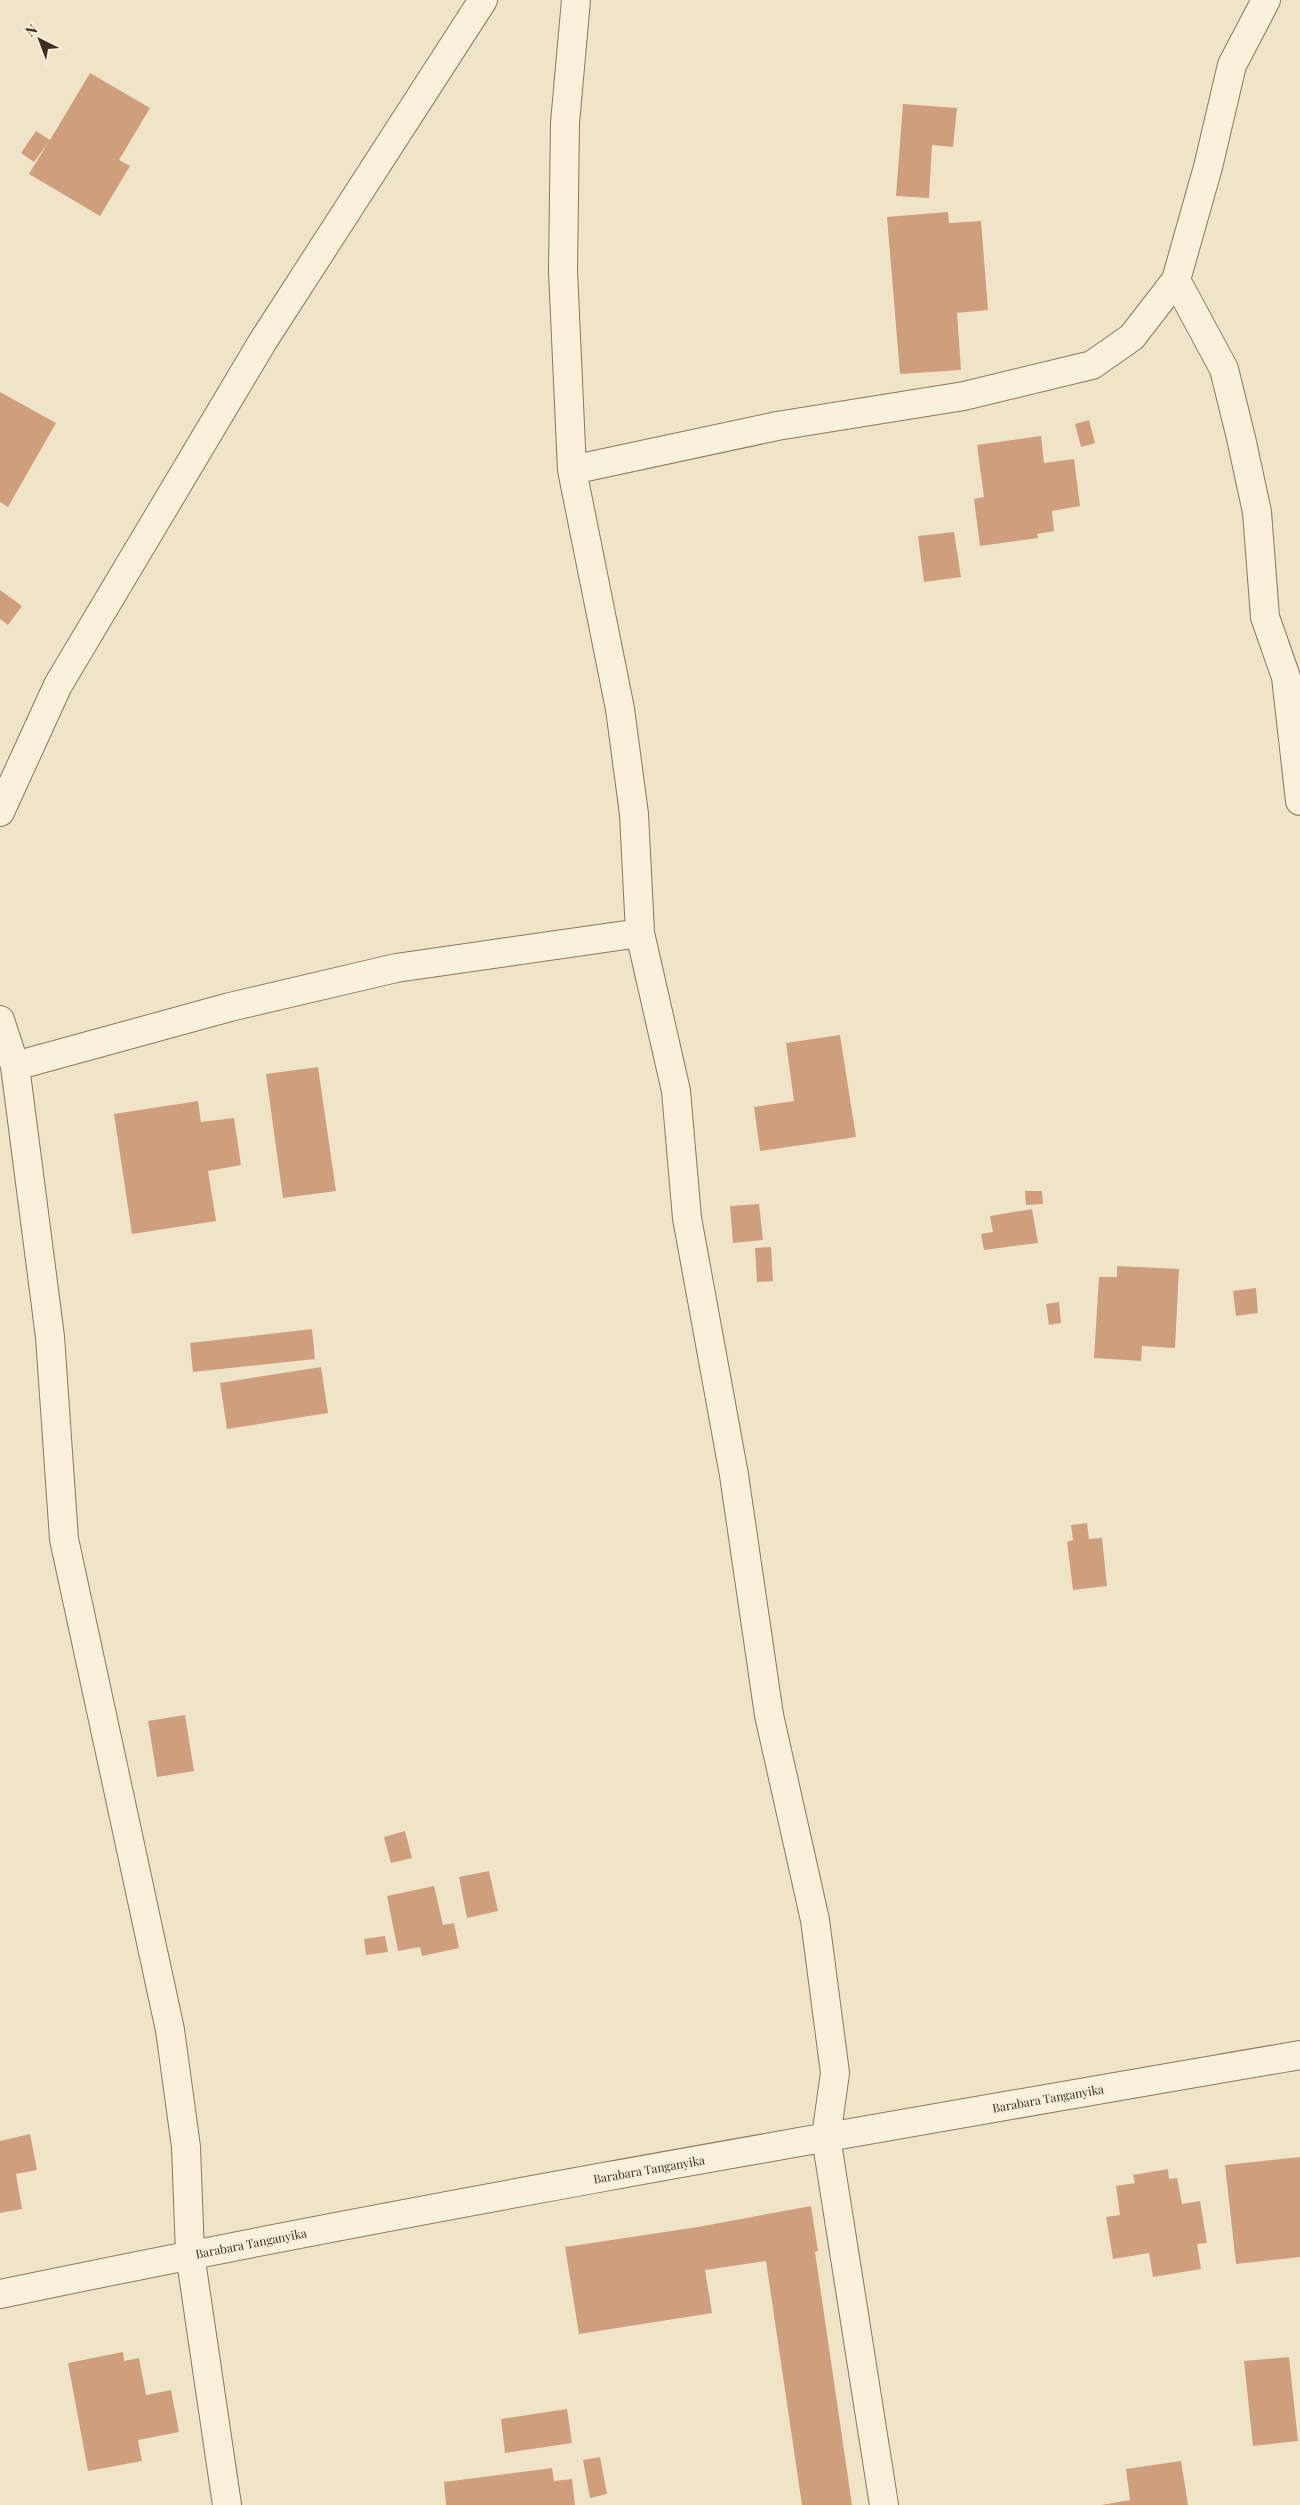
<svg xmlns="http://www.w3.org/2000/svg" width="1300" height="2505" viewBox="0 0 1300 2505" font-family="'Playfair Display',serif">
	<style>
		.building { fill: #cf9f7d }
		.lines { fill: none; stroke-linecap: round; stroke-linejoin: round }
		.minor-casing { stroke: #8d765c; stroke-width: 30 }
		.minor { stroke: #faf1dc; stroke-width: 28 }
		.labels { text-anchor: middle; dominant-baseline: central; stroke-width: 4.5; stroke-linejoin: round; paint-order: stroke }
		.street-label { font-size: 12px; fill: #3d2e20; stroke: #f7eed8 }
	</style>
	<rect width="100%" height="100%" fill="#f0e4c8"/>
	<!-- building -->
	<path class="building" d="M90 73 150 108 119 160 130 166 100 216 29 174 48 143 34 162 21 153 36 131 50 140Z
		M903 104 957 108 953 147 932 145 929 198 896 196Z
		M948 212 949 223 981 221 988 310 957 313 961 370 900 374 887 217Z
		M0 392 56 423 8 507 0 502Z
		M1089 420 1095 443 1081 447 1075 424Z
		M1041 436 1044 463 1074 459 1080 506 1052 511 1054 531 1037 534 1038 538 980 546 974 499 984 497 977 445Z
		M954 532 961 577 924 582 918 536Z
		M0 590 22 606 8 625 0 619Z
		M840 1035 856 1137 760 1151 754 1107 794 1101 786 1043Z
		M318 1067 336 1191 283 1198 266 1074Z
		M198 1101 201 1122 234 1118 241 1165 208 1171 216 1221 132 1234 114 1114Z
		M1025 1191H1042L1043 1204 1026 1205Z
		M759 1204 763 1240 733 1243 730 1206Z
		M1032 1209 1038 1243 984 1250 981 1234 993 1232 990 1216Z
		M771 1247 773 1281 757 1282 755 1248Z
		M1117 1266 1179 1269 1175 1348 1142 1346 1141 1361 1094 1358 1099 1277H1117Z
		M1256 1288 1258 1313 1236 1316 1233 1291Z
		M1059 1302 1061 1323 1049 1325 1046 1304Z
		M312 1329 315 1359 193 1372 190 1343Z
		M321 1367 328 1413 227 1429 220 1383Z
		M1087 1523 1089 1539 1102 1538 1107 1586 1073 1590 1067 1542 1073 1540 1071 1525Z
		M185 1715 194 1771 157 1777 148 1721Z
		M405 1831 412 1858 391 1863 384 1837Z
		M489 1871 498 1911 467 1918 459 1877Z
		M434 1886 443 1925 454 1923 459 1948 422 1956 420 1947 398 1951 387 1896Z
		M385 1936 388 1952 366 1955 364 1939Z
		M30 2134 37 2170 16 2174 22 2209 0 2213V2141Z
		M1300 2157V2257L1236 2264 1225 2165Z
		M1168 2169 1169 2179 1177 2178 1182 2204 1200 2201 1207 2243 1197 2244 1201 2269 1153 2277 1149 2253 1113 2259 1106 2217 1120 2215 1116 2186 1135 2183 1133 2175Z
		M811 2206 818 2251 815 2252 852 2505H802L766 2261 705 2270 712 2313 579 2334 565 2247 698 2227Z
		M123 2352 124 2361 139 2358 146 2395 171 2390 179 2432 138 2440 142 2461 88 2471 68 2363Z
		M1289 2357 1298 2441 1253 2446 1244 2361Z
		M567 2409 572 2443 505 2453 501 2419Z
		M600 2457 607 2494 590 2498 583 2460Z
		M1181 2461 1188 2505H1101L1130 2500 1126 2469Z
		M552 2468 554 2481 572 2479 575 2505H446L444 2482Z"/>
	<g class="lines">
		<!-- minor casing -->
		<g class="minor-casing">
			<path id="minor" d="M576 0 565 123 563 271 572 470 620 709 634 814 640 933 676 1091 687 1218 734 1475 769 1715 815 1920 835 2073 826 2137 884 2505
				M1266 0 1232 65 1208 167 1176 280 1224 369 1241 438 1257 512 1265 617 1286 677 1300 801
				M572 470 777 426 964 396 1092 365 1132 337 1176 280
				M0 812 58 685 263 341 483 0
				M0 1020 15 1066 50 1337 64 1539 170 2030 186 2147 190 2254 227 2505
				M15 1066 230 1007 396 968 640 933
				M0 2294C431 2204 866 2130 1300 2055"/>
		</g>
		<!-- minor -->
		<use href="#minor" class="minor"/>
	</g>
	<g class="labels">
		<!-- street labels -->
		<g class="street-label">
			<text transform="translate(1048 2098) rotate(-10)">Barabara Tanganyika</text>
			<text transform="translate(649 2169) rotate(-10)">Barabara Tanganyika</text>
			<text transform="translate(251 2243) rotate(-11)">Barabara Tanganyika</text>
		</g>
	</g>
	<!-- north arrow -->
	<g transform="translate(40 40) rotate(318)" stroke="#f7eed8" stroke-width="4" paint-order="stroke">
	<path d="M0-4L9 19L0 12L-9 19Z" fill="#3d2e20"/>
	<text y="-8" font-size="14" font-weight="bold" text-anchor="middle" fill="#3d2e20">N</text>
	</g>
</svg>
